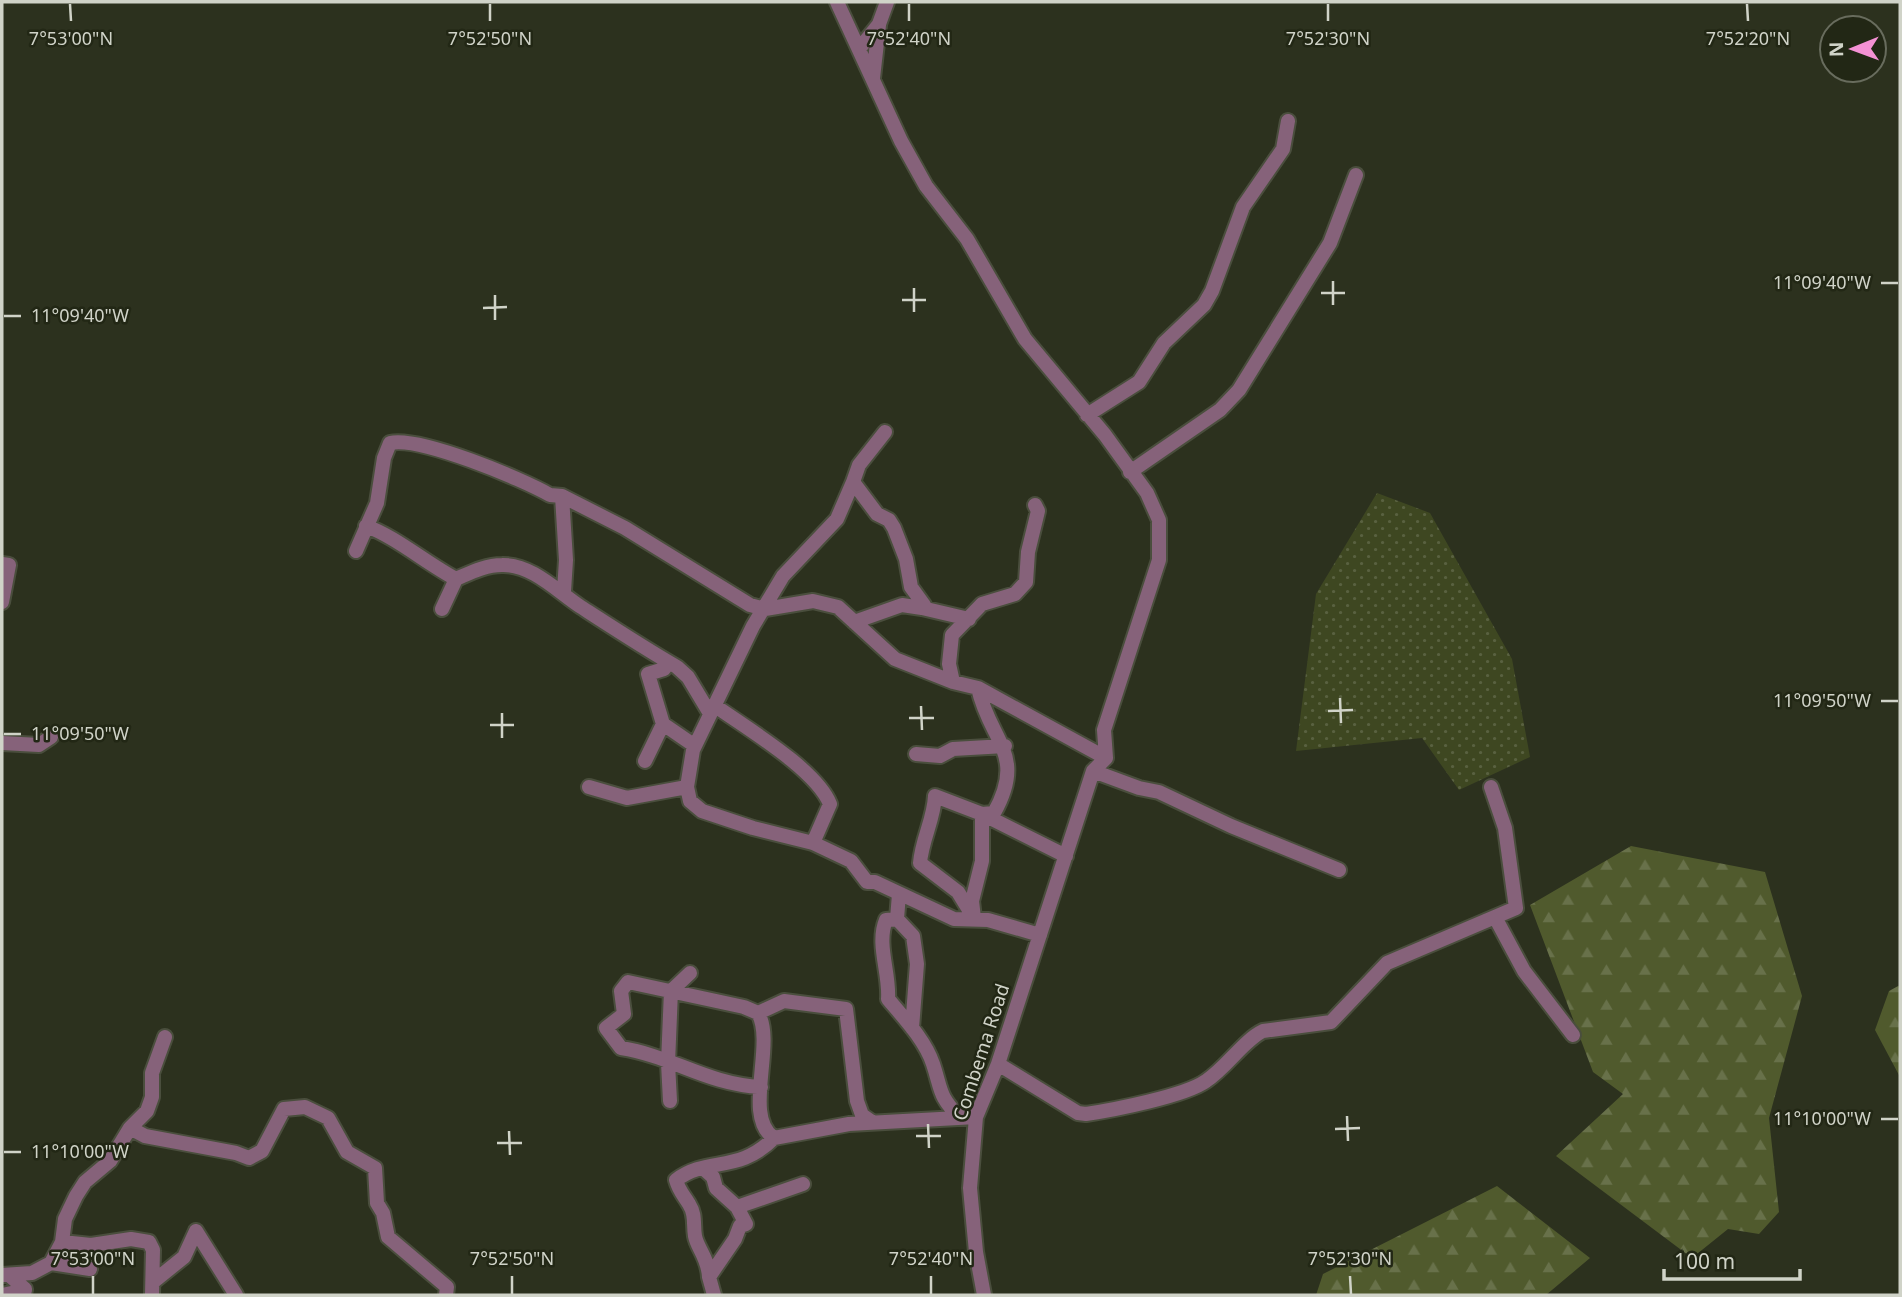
<svg xmlns="http://www.w3.org/2000/svg" width="1902" height="1297" viewBox="0 0 1902 1297" font-family="'Noto Sans',sans-serif">
	<style>
		.grass { fill: url(#grass-dots) }
		.forest { fill: url(#forest-firs) }
		.lines { fill: none; stroke-linecap: round; stroke-linejoin: round }
		.minor-casing { stroke: #4a4e3d; stroke-width: 18 }
		.minor { stroke: #86627a; stroke-width: 14 }
		.ticks { fill: none; stroke: #d0d3c8; stroke-width: 2.5 }
		.labels { text-anchor: middle; dominant-baseline: central; stroke-width: 5; stroke-linejoin: round; paint-order: stroke }
		.street-label { font-size: 19px; fill: #d0d3c8; stroke: #222715 }
		.ticks-label { font-size: 18px; text-anchor: middle; fill: #d0d3c8; stroke: #222715; stroke-width: 5; stroke-linejoin: round; paint-order: stroke }
	</style>
	<defs>
		<pattern id="grass-dots" width="8" height="8" patternUnits="userSpaceOnUse" patternTransform="scale(1.75)"><rect width="8" height="8" fill="#3e4721"/><path d="M2 2h.1M6 6h.1" fill="none" stroke="#596140" stroke-width="1.8" stroke-linecap="round"/></pattern>
		<pattern id="forest-firs" width="22" height="20" patternUnits="userSpaceOnUse" patternTransform="scale(1.75)"><rect width="22" height="20" fill="#505a2d"/><path d="M5 1l3.5 6h-7zM16 11l3.5 6h-7z" fill="#68714a"/></pattern>
	</defs>
	<rect width="100%" height="100%" fill="#2c311e"/>
	<!-- grass -->
	<path class="grass" d="M1377 493 1430 513 1512 659 1530 757 1459 790 1422 738 1296 751 1316 594Z"/>
	<!-- forest -->
	<path class="forest" d="M1631 846 1765 872 1802 996 1769 1118 1779 1212 1759 1234 1728 1229 1692 1258 1556 1156 1623 1094 1593 1072 1530 905Z
		M1900 985V1077L1875 1030 1889 991Z
		M1497 1186 1590 1258 1546 1295H1316L1323 1274Z"/>
	<g class="lines">
		<!-- minor casing -->
		<g class="minor-casing">
			<path id="minor" d="M837 2 901 141 926 186 967 239 1025 339 1105 435 1147 493 1159 520V560L1104 730 1106 758 1093 771 998 1064 976 1117 970 1188 976 1252 984 1295
				M859 49 879 24 887 2
				M873 78 879 25
				M1087 415 1139 382 1164 343 1204 305 1212 291 1243 207 1283 149 1288 121
				M1130 472 1220 410 1239 390 1330 243 1356 175
				M853 482 837 519 783 576 753 626 693 750 687 787 690 801 702 811 753 828 813 843 851 861 867 882H875L954 919 988 920 1040 935
				M562 496 566 560 564 591
				M366 526C396 537 426 563 456 579
				M356 551 377 503 384 458 390 443C420 436 522 479 550 495L562 496 625 528 750 605 765 609 813 601 838 607 895 659 953 682 978 688 1106 758
				M2 564 9 565 2 602
				M922 608 969 619
				M442 609 456 579C470 573 485 565 502 565 532 564 558 592 581 607 612 627 644 648 677 667L688 677 709 712
				M854 622 902 605 922 608 924 605 911 587 906 559 894 528 889 520 877 514 853 482 859 465 885 432
				M668 662 664 669 648 674 663 724 695 746
				M953 682 949 664 952 635 982 604 1015 594 1026 582 1028 552 1038 511 1035 505
				M978 688C990 742 1027 754 994 813L982 814 935 796C934 819 922 839 920 863L958 892 974 918 972 901 982 861V814L1066 856
				M714 705C746 728 816 769 830 804L813 843
				M2 743 39 745 51 737
				M916 754 940 756 953 749 1005 746
				M645 761 663 724
				M1093 771 1139 788 1159 792 1231 826 1339 870
				M589 787 627 798 687 787
				M899 894 897 919 913 936 917 964 912 1028
				M897 919 886 920C876 944 890 973 888 999 904 1018 925 1040 933 1064 942 1091 938 1095 960 1118
				M1496 919 1524 971 1573 1035
				M758 1013 784 1001 846 1009 857 1101 862 1115 872 1122
				M998 1064 1078 1113 1086 1114C1113 1110 1185 1096 1206 1081 1227 1067 1244 1040 1263 1031L1331 1022 1387 963 1516 908 1505 828 1491 787
				M761 1087C706 1084 672 1056 621 1048L606 1028 624 1014 621 991 628 982 744 1007 758 1013C776 1044 742 1117 774 1138L849 1124 976 1117
				M670 1101 668 1063 671 991 690 973
				M130 1128 145 1136 236 1153 249 1158 262 1151 284 1109 305 1107 328 1118 347 1152 375 1168 377 1203 383 1213 388 1237 447 1287 446 1295
				M704 1169 713 1177 716 1188 737 1207 803 1184
				M196 1231 236 1295
				M62 1242 91 1245 131 1239 149 1242 153 1250 152 1295
				M51 1263 90 1269
				M2 1275 32 1273 51 1263 62 1242 65 1219 76 1196 85 1182 110 1161 130 1128 147 1111 152 1097V1073L165 1037
				M9 1275 25 1289 24 1295
				M709 1277C708 1257 697 1248 695 1236 693 1224 696 1215 689 1204 683 1194 679 1191 676 1180 708 1156 738 1174 774 1138
				M153 1282 184 1257 196 1231
				M2 1295 25 1290
				M714 1295 709 1277 735 1239 740 1226 746 1224 737 1207"/>
		</g>
		<!-- minor -->
		<use href="#minor" class="minor"/>
	</g>
	<!-- ticks -->
	<path class="ticks" d="M70 4 71 21M490 4V21M909 4V21M1328 4V21M1747 4 1748 21M1333 281V305M1881 283H1898M914 288V312M1321 293H1345M495 295V320M902 300H926M483 308 507 307M4 316H21M1340 698 1341 723M1881 701H1898M921 706 922 730M1328 711 1353 710M502 713V738M909 718H934M490 725H514M4 734H21M1347 1116 1348 1141M1881 1119H1898M928 1124 929 1148M1335 1129 1360 1128M509 1131 510 1155M916 1136H941M497 1143H522M4 1152H21M93 1276V1294M512 1276V1294M931 1276V1294M1350 1276 1351 1294"/>
	<g class="labels">
		<!-- street labels -->
		<g class="street-label">
			<text transform="translate(981 1052) rotate(-72)">Combema Road</text>
		</g>
	</g>
	<g class="ticks-label">
		<text x="71" y="45">7°53'00"N</text>
		<text x="490" y="45">7°52'50"N</text>
		<text x="909" y="45">7°52'40"N</text>
		<text x="1328" y="45">7°52'30"N</text>
		<text x="1748" y="45">7°52'20"N</text>
		<text x="1822" y="289">11°09'40"W</text>
		<text x="80" y="322">11°09'40"W</text>
		<text x="1822" y="707">11°09'50"W</text>
		<text x="80" y="740">11°09'50"W</text>
		<text x="1822" y="1125">11°10'00"W</text>
		<text x="80" y="1158">11°10'00"W</text>
		<text x="93" y="1265">7°53'00"N</text>
		<text x="512" y="1265">7°52'50"N</text>
		<text x="931" y="1265">7°52'40"N</text>
		<text x="1350" y="1265">7°52'30"N</text>
	</g>
	<!-- border -->
	<rect width="1902" height="1297" fill="none" stroke="#d0d3c8" stroke-width="7"/>
	<!-- north arrow -->
	<g transform="translate(1853 49) rotate(269)"><circle r="33" fill="#222715" stroke="#686c5d" stroke-width="2"/>
	<path d="M0-5L12 26L0 18L-12 26Z" fill="#f491d4"/>
	<text y="-10" font-size="19" font-weight="bold" text-anchor="middle" fill="#d0d3c8">N</text>
	</g>
	<!-- scale -->
	<path d="M1664 1269v10h136v-10" fill="none" stroke="#d0d3c8" stroke-width="3.5"/>
	<text x="1674" y="1269" font-size="21" fill="#d0d3c8" stroke="#222715" stroke-width="5" paint-order="stroke">100 m</text>
</svg>
